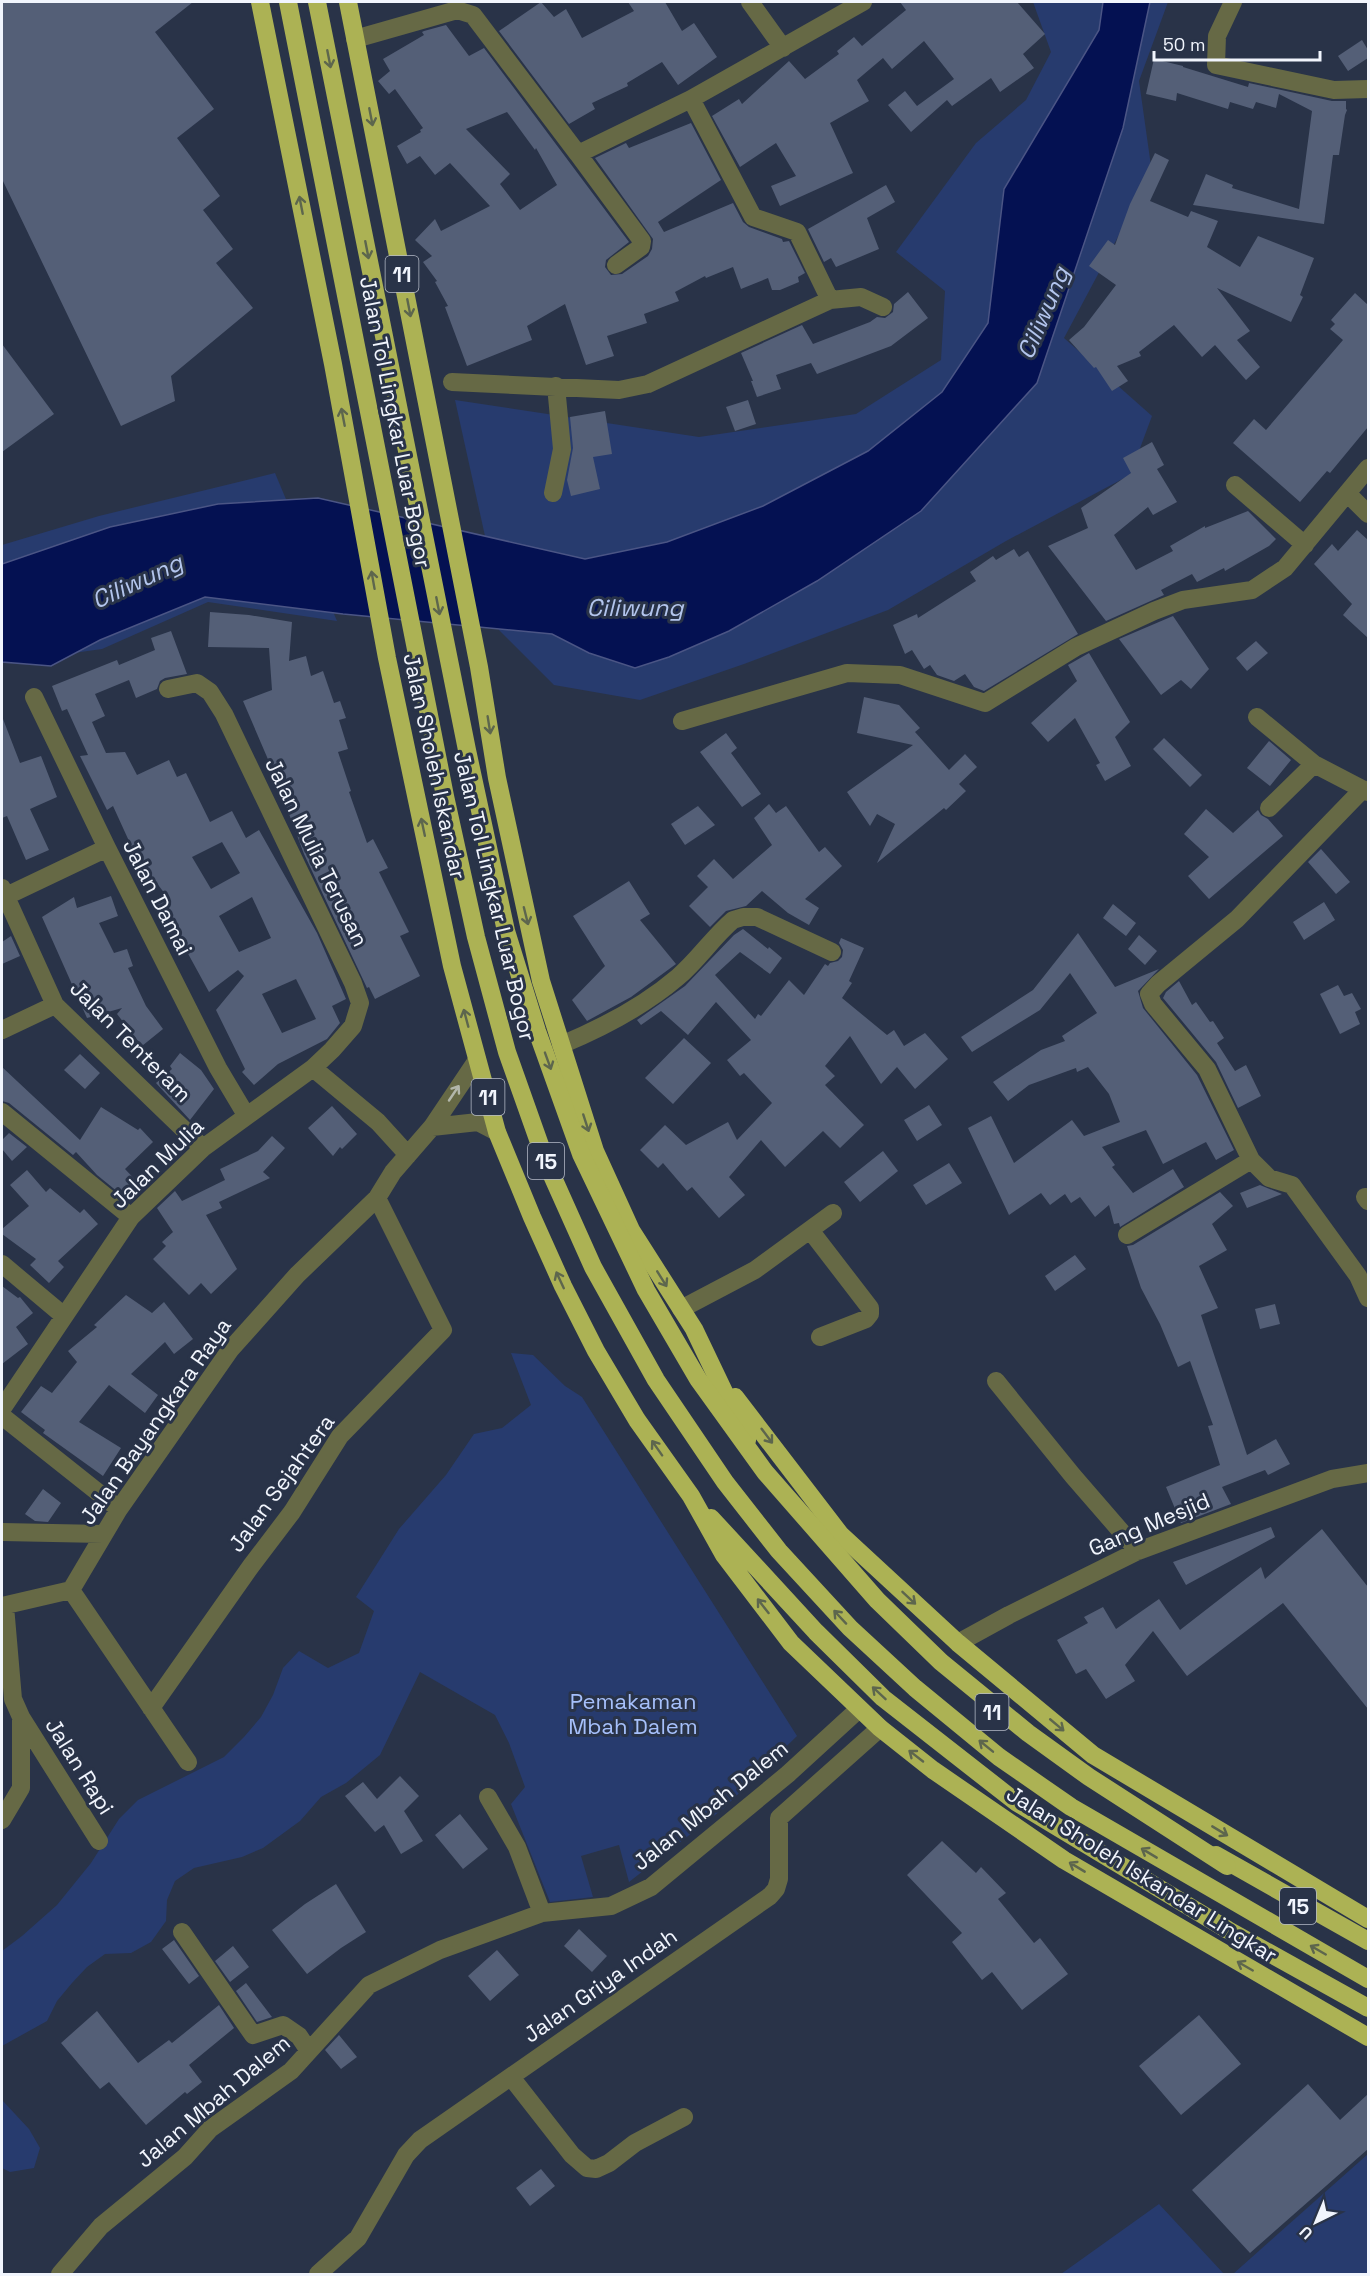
<svg xmlns="http://www.w3.org/2000/svg" width="1370" height="2276" viewBox="0 0 1370 2276" font-family="'Space Grotesk',sans-serif">
	<style>
		.green { fill: #273b6e }
		.water { fill: #041152; stroke: #4b5585; stroke-width: 1.5 }
		.building { fill: #545f77; fill-rule: evenodd }
		.lines { fill: none; stroke-linecap: round; stroke-linejoin: round }
		.street { stroke: #666945; stroke-width: 18 }
		.highway { stroke: #acb254; stroke-width: 18 }
		.highway-bridge { stroke: #acb254; stroke-width: 18 }
		.oneway { stroke: #5d664d }
		.oneway2 { stroke: #b2b6aa }
		.labels { text-anchor: middle; dominant-baseline: central; stroke-width: 6; stroke-linejoin: round; paint-order: stroke }
		.shield { fill: #293348; stroke: #b5bbc7; stroke-width: 1.5 }
		.shield-label { font-size: 21px; font-weight: bold; fill: #f1f5fd }
		.street-label { font-size: 22px; fill: #f1f5fd; stroke: #293348 }
		.park-label { font-size: 22px; fill: #a6c0fb; stroke: #293348 }
		.water-label { font-size: 24px; font-style: italic; fill: #b3c5ed; stroke: #293348 }
	</style>
	<rect width="100%" height="100%" fill="#293348"/>
	<!-- green -->
	<path class="green" d="M1033 2H1168L1139 81 1152 173 1064 338 1152 416 1130 475 1006 541 888 610 744 664 640 700 554 685 499 630 485 536 455 400 699 437 856 414 941 360 945 291 896 252 976 143 1026 100 1051 52Z
		M275 473 337 621 208 602 102 649 2 663V545L99 516Z
		M511 1353 533 1355 565 1386 582 1397 797 1736 724 1808 629 1882 619 1845 581 1856 593 1897 550 1902 511 1804 525 1787 509 1743 495 1715 420 1672 380 1755 346 1783 321 1797 300 1821 263 1848 242 1857 194 1868 175 1881 167 1900 166 1921 151 1942 131 1953 105 1954 87 1967 72 1983 57 2001 47 2021 2 2046V1951L22 1936 57 1905 91 1863 119 1819 138 1800 224 1757 244 1737 261 1717 273 1695 283 1668 299 1651 328 1668 359 1653 374 1611 356 1597 399 1529 446 1475 474 1434 502 1428 531 1405Z
		M2 2100 29 2129 40 2148 34 2168 10 2172 2 2168Z
		M1368 2154V2274H1233Z
		M1159 2204 1224 2274H1061Z"/>
	<!-- water -->
	<path class="water" d="M1103 2H1150L1123 128 1037 383 921 511 817 581 729 631 669 657 635 668 589 653 552 634 343 614 205 597 100 640 51 666 2 662V564L110 527 218 504 318 498 585 559 667 542 763 506 868 451 942 392 988 323 1004 189 1099 30Z"/>
	<!-- building -->
	<path class="building" d="M2 2H193L155 32 214 109 177 138 220 196 203 210 233 249 216 263 253 308 171 376 175 401 121 426 2 179Z
		M541 2 554 17 566 9 582 38 634 11 628 2H665L682 31 694 23 717 57 678 85 662 62 627 83 628 86 592 103 595 109 569 124 499 31Z
		M900 2H1017L1045 34 1023 54 1034 68 1000 92 991 78 952 106 947 100 911 132 888 105 905 91 917 106 954 79 924 41 892 69 883 58 857 80 869 101 830 123 853 173 780 206 771 186 796 176 776 143 740 167 712 116 739 99 742 104 789 61 805 79 839 54 837 51 854 37 862 46 906 10Z
		M446 25 469 56 484 48 629 242 606 260 605 267 611 275 622 274 648 256 652 249 653 239 595 158 626 143 629 148 691 123 721 180 658 222 664 232 733 203 743 222 749 227 782 239 783 242 789 241 805 273 798 277 799 282 780 290H772L768 278 741 289 733 267 706 278 705 276 675 292 679 301 644 314 647 323 607 336 614 356 586 365 565 304 527 326 532 340 467 366 445 307 448 306 435 282 437 281 423 262 432 256 415 240 435 219 441 231 490 206 450 163 435 175 420 156 407 164 397 146 421 132 420 130 423 128 395 89 389 94 378 81 390 71 383 59 424 35 422 32 424 31ZM507 112 535 150 536 148 557 185 520 210 500 184 510 174 466 129Z
		M1362 40 1368 50V58L1348 71 1338 56Z
		M1154 59 1183 66V67L1248 87 1249 83 1332 101H1346V109L1347 110 1345 115 1339 155H1333L1324 224 1193 205 1206 174 1233 185 1232 188 1299 209 1312 111 1279 94 1276 108 1256 102 1253 109 1230 102 1228 109 1177 93 1176 101 1146 94Z
		M1155 153 1169 160 1150 201 1188 217 1191 211 1218 221 1207 247 1240 267 1258 236 1314 258 1300 295 1303 297 1291 322 1217 288 1250 331 1237 340 1260 367 1246 380 1215 345 1202 357 1174 325 1139 352 1141 356 1117 366 1128 381 1112 391 1096 367 1094 368 1069 340 1084 327 1116 285 1089 266 1108 240 1115 245 1130 204Z
		M886 185 895 202 867 218 879 249 836 267 831 258 824 262 808 229Z
		M908 292 928 318 891 346 817 374 811 363 776 375 781 389 757 397 751 381H753L741 353 802 325 813 344 870 322 877 317 885 318 893 312 894 304Z
		M1355 293 1368 305V427L1330 473 1327 471 1300 502 1233 443 1254 419 1266 430 1343 340 1330 329 1335 324 1331 320Z
		M2 344 54 414 2 452Z
		M748 400 756 424 735 431 726 407Z
		M605 411 612 454 593 457 600 489 571 496 567 480 573 448 570 417Z
		M1152 442 1164 465 1157 469 1177 502 1153 515 1148 507 1114 535 1136 570 1173 551 1170 546 1205 526V528L1248 511 1276 539 1269 546 1225 571 1224 568 1197 582 1192 574 1161 590 1164 595 1106 621 1048 546 1088 528 1081 508 1131 473 1123 458Z
		M1357 530 1368 540V638L1343 615 1352 604 1314 564 1332 544 1338 551Z
		M1014 549 1019 557 1028 551 1078 634 984 691 974 687 965 674 954 681 937 675 930 665 924 669 912 650 905 654 893 625 917 614 918 618 976 581 970 572 993 556 996 560Z
		M210 612 249 615 292 622 289 661 306 656 311 676 323 671 334 703 340 701 346 718 339 720 348 749 338 752 351 791 349 792 367 843 373 839 388 868 379 872 409 932 400 936 420 976 375 999 369 987 367 988 304 854 273 771 243 701 272 690 269 648 208 647Z
		M1173 616 1209 669 1191 689 1181 680 1161 695 1119 639Z
		M171 631 187 674 165 678 160 681 157 689 136 698 129 680 95 694 105 716 92 722 106 753 125 752 137 775 169 760 177 777 186 773 210 822 232 811 246 838 259 830 317 933 346 999 332 1006 340 1023 327 1039 278 1064 254 1085 242 1072 245 1069 216 1010 244 976 238 970 209 992 180 939 177 941 163 917 161 919 150 902 165 894 141 862 139 863 113 806 107 810 80 756 88 755 67 709 62 711 52 686 117 660 119 665 155 650 151 638ZM222 842 240 873 211 889 192 857ZM252 897 271 938 239 952 219 916ZM296 979 316 1019 282 1033 262 994Z
		M1256 641 1268 653 1247 671 1236 658Z
		M1089 653 1130 722 1115 737 1131 766 1105 781 1096 765 1100 763 1075 718 1048 742 1031 723 1077 681 1068 665Z
		M864 697 899 705 920 728 915 732 949 770 965 754 977 767 959 784 966 791 946 810 944 808 877 863 895 824 877 814 870 826 847 792 913 745 857 733Z
		M3 719 20 763 41 756 57 797 30 809 49 850 26 860 7 816 2 818V720Z
		M726 733 737 748 731 753 761 794 742 807 700 752Z
		M1164 738 1202 775 1190 787 1153 749Z
		M1269 741 1291 760 1270 786 1247 768Z
		M769 804 776 813 786 806 819 852 825 847 842 866 805 899 819 908 809 925 788 913 762 891 746 906 726 911 710 927 689 906 708 887 697 876 714 859 733 879 772 845 754 818Z
		M698 806 715 825 685 845 671 824Z
		M1206 809 1233 833 1258 810 1261 815 1268 819 1283 836 1209 899 1188 876 1209 857 1184 834Z
		M1321 849 1350 882 1336 894 1308 862Z
		M629 881 650 914 640 920 676 964 631 997 587 1021 572 1000 605 966 573 916Z
		M111 896 118 916 99 923 114 953 127 949 133 966 128 968 146 1006 163 1029 142 1046 117 1014 122 1008 87 1018 42 917 74 897 77 908Z
		M1324 902 1335 920 1304 940 1293 922Z
		M1113 904 1136 923 1126 936 1103 918Z
		M743 929 768 949 769 947 782 958 770 974 740 952 715 975 755 1019 758 1014 761 1016 789 980 804 995 825 964 828 966 830 963 838 961 842 957 843 950 839 943 841 938 864 948 849 981 852 983 842 998 887 1035 894 1030 904 1046 925 1033 948 1059 915 1089 897 1067 881 1084 850 1036 825 1066 835 1076 825 1085 864 1125 840 1148 823 1131 785 1167 761 1140 729 1177 745 1195 719 1218 692 1187 687 1191 663 1163 658 1168 640 1150 665 1125 686 1145 728 1122 737 1140 772 1103 744 1073 740 1076 727 1060 751 1040 716 1002 688 1035 661 1011 641 1025 637 1020 685 986 734 935Z
		M1078 933 1115 987 1159 969 1138 991 1143 1008 1197 1075 1234 1150 1216 1160 1206 1142 1163 1164 1146 1130 1102 1147 1115 1165 1112 1167 1133 1193 1173 1169 1184 1187 1120 1227 1119 1223 1114 1224 1109 1205 1095 1217 1080 1197 1071 1203 1065 1194 1050 1205 1041 1193 1009 1215 968 1128 991 1116 1014 1163 1072 1120 1084 1136 1120 1122 1109 1094 1088 1067 1077 1072 1076 1068 1029 1085 1008 1101 993 1082 1041 1050 1065 1041 1062 1036 1097 1013 1070 973 1040 1010 972 1052 961 1037 1033 990Z
		M1139 935 1157 951 1145 965 1128 949Z
		M11 936 20 956 2 964V942Z
		M1179 981 1192 1005 1196 1002 1210 1022 1213 1021 1224 1038 1217 1043 1235 1071 1246 1065 1261 1096 1238 1108 1216 1062 1163 998 1166 992Z
		M1338 985 1344 996 1352 993 1361 1009 1355 1012 1360 1024 1340 1034 1320 994Z
		M684 1038 711 1063 673 1104 645 1078Z
		M180 1053 201 1070 214 1089 190 1120 156 1083 172 1069 170 1066Z
		M80 1054 100 1073 85 1089 64 1070Z
		M2 1067 80 1140 101 1107 138 1130 140 1128 153 1142 125 1169 142 1187 129 1201 97 1175 76 1152 73 1155 9 1103 2 1101Z
		M929 1105 942 1125 917 1141 904 1120Z
		M332 1106 357 1134 342 1149 340 1147 333 1156 308 1128Z
		M9 1133 27 1147 12 1161 2 1149V1140Z
		M272 1136 285 1148 263 1172 270 1178 219 1202 222 1208 206 1215 237 1269 211 1294 201 1283 189 1295 153 1259 166 1246 162 1242 173 1232 157 1208 175 1191 182 1201 225 1180 220 1169 258 1151Z
		M883 1151 898 1171 860 1202 844 1182Z
		M949 1163 962 1183 926 1205 913 1185Z
		M27 1170 46 1192 50 1188 80 1213 84 1209 98 1224 58 1261 64 1267 49 1283 30 1265 36 1259 2 1234V1229L29 1206 10 1185Z
		M1260 1185 1282 1194 1247 1208 1240 1193Z
		M1220 1192 1233 1206 1212 1224 1227 1250 1199 1266 1218 1308 1201 1315 1247 1455 1276 1439 1290 1464 1268 1475 1265 1470 1222 1487 1231 1504 1181 1523 1166 1487 1220 1465 1208 1426 1213 1425 1190 1361 1178 1367 1160 1324 1141 1288 1127 1246 1133 1245Z
		M1075 1255 1086 1269 1055 1291 1045 1276Z
		M2 1286 18 1298 20 1297 33 1313 16 1327 28 1344 2 1364Z
		M126 1295 152 1313 164 1302 193 1339 174 1354 165 1342 131 1374 158 1395 145 1413 109 1385 79 1422 121 1448 103 1476 43 1433 45 1430 21 1412 41 1386 52 1393 77 1362 68 1351 97 1327 94 1325Z
		M1275 1304 1280 1324 1260 1329 1255 1309Z
		M43 1489 61 1503 48 1522 35 1521 25 1514Z
		M1271 1527 1275 1537 1186 1585 1173 1562Z
		M1322 1529 1368 1587V1709L1283 1603 1187 1676 1153 1631 1125 1665 1135 1681 1106 1699 1086 1669 1076 1674 1057 1640 1088 1623 1084 1617 1103 1607 1116 1629 1159 1599 1180 1630 1261 1567 1265 1579Z
		M400 1776 419 1796 404 1811 423 1841 401 1854 384 1825 375 1832 345 1796 363 1782 377 1799Z
		M460 1814 488 1849 463 1869 435 1835Z
		M942 1841 976 1873 981 1867 1006 1893 998 1899 1034 1943 1040 1938 1068 1974 1022 2010 992 1972 982 1980 952 1942 962 1933 907 1875Z
		M336 1884 366 1932 341 1948 307 1974 272 1930 305 1904Z
		M579 1929 607 1956 592 1972 564 1946Z
		M174 1940 199 1976 189 1984 162 1949Z
		M233 1946 249 1967 230 1982 215 1961Z
		M497 1950 519 1975 490 2001 468 1976Z
		M246 1983 272 2017 257 2022 236 1991Z
		M219 2005 234 2028 189 2065 202 2082 187 2094 185 2092 146 2125 109 2082 100 2089 61 2043 97 2011 138 2063 169 2040 172 2043Z
		M1199 2015 1241 2064 1181 2115 1139 2066Z
		M339 2035 357 2057 341 2069 325 2050Z
		M1308 2084 1340 2120 1368 2094V2149L1250 2253 1192 2190Z
		M541 2169 555 2186 530 2206 516 2188Z"/>
	<g class="lines">
		<!-- street -->
		<path class="street" d="M750 2 783 48
			M1233 2 1217 36 1216 65 1334 90 1368 89
			M355 39 457 10 473 15 578 154 691 99 863 2
			M578 154 642 241 641 247 616 265
			M830 300 861 297 883 307
			M452 382 619 390 648 384 830 300 797 232 753 217 691 99
			M1235 485 1305 545
			M553 493 562 449 556 386
			M1347 493 1368 514
			M34 697 107 848 218 1068 246 1115
			M1257 717 1314 764 1368 792
			M682 721 847 673 900 675 985 703 1076 647 1154 611 1183 600 1252 590 1285 568 1368 468
			M1363 789 1237 919 1158 984 1149 994 1153 1004 1207 1069 1251 1160 1269 1178 1292 1185 1358 1276 1368 1298
			M1269 808 1314 764
			M2 888 55 1005 203 1148
			M2 898 107 848
			M2 1030 55 1005
			M561 1045C602 1028 644 1006 678 977 698 960 713 937 733 920L743 917H757L832 952
			M313 1068 378 1122 408 1155
			M2 1112 131 1217
			M432 1127 478 1122 497 1132
			M1365 1197 1368 1201
			M810 1230 870 1308V1314L866 1319 820 1337
			M1127 1235 1251 1160
			M2 1264 64 1316
			M681 1309 755 1270 833 1213
			M996 1381 1073 1476 1138 1551
			M2 1409 131 1217 203 1148 313 1068 332 1050 353 1026 360 1003 353 983 224 714 210 692 197 683 168 689
			M2 1416 119 1509
			M2 1532 103 1534
			M71 1590 119 1509 230 1350 297 1275 377 1198 393 1172 432 1127 477 1060
			M71 1590 188 1762
			M2 1606 71 1590
			M958 1643 1009 1615 1138 1551 1332 1479 1368 1473
			M151 1708 251 1566 292 1512 340 1436 443 1330 377 1198
			M21 1717 99 1841
			M488 1797 517 1847 542 1913
			M2 1820 21 1788V1717L13 1699 5 1606
			M182 1932 253 2035 283 2025 299 2036 309 2051
			M511 2077 572 2155 587 2168 596 2169 609 2163 635 2143 684 2117
			M60 2274 101 2226 185 2157 210 2129 291 2071 369 1985 440 1950 542 1913 611 1906 651 1887 788 1774 859 1709
			M318 2274 358 2238 406 2155 420 2140 770 1896 776 1889 779 1879V1818L880 1728"/>
		<!-- highway -->
		<path class="highway" d="M260 2 333 364 387 658 452 966 497 1132 532 1217 563 1286 596 1351 637 1420 691 1496 724 1555 791 1643 880 1728 933 1770 1064 1860 1368 2037
			M288 2 445 796 476 937 507 1052 546 1162 593 1267 656 1380 725 1482 779 1551 850 1628 915 1688 999 1757 1071 1807 1368 1979
			M348 2 479 667 497 778 541 981 595 1151 631 1230 694 1329 747 1440
			M735 1397 840 1534 958 1643 1093 1755 1368 1919
			M711 1518 816 1632 883 1698 1016 1802 1228 1930 1368 2008
			M1216 1855 1368 1941"/>
		<!-- highway-bridge -->
		<path class="highway-bridge" d="M317 2 467 750 506 931 537 1031 581 1154 646 1290 698 1379 765 1472 877 1600 941 1662 1028 1733 1089 1777 1227 1866"/>
	</g>
	<!-- one-way arrows -->
	<defs><path id="oneway-shaft" d="M-6 0H5M1.5-3L5.5 0L1.5 3" fill="none" stroke-width="1.6" stroke-linecap="round" stroke-linejoin="round" transform="scale(1.5)"/></defs>
	<g class="oneway">
		<use href="#oneway-shaft" transform="translate(329 59) rotate(79)"/>
		<use href="#oneway-shaft" transform="translate(371 117) rotate(79)"/>
		<use href="#oneway-shaft" transform="translate(301 205) rotate(-101)"/>
		<use href="#oneway-shaft" transform="translate(367 250) rotate(79)"/>
		<use href="#oneway-shaft" transform="translate(409 308) rotate(79)"/>
		<use href="#oneway-shaft" transform="translate(343 417) rotate(-101)"/>
		<use href="#oneway-shaft" transform="translate(373 580) rotate(-100)"/>
		<use href="#oneway-shaft" transform="translate(438 606) rotate(79)"/>
		<use href="#oneway-shaft" transform="translate(489 725) rotate(81)"/>
		<use href="#oneway-shaft" transform="translate(423 827) rotate(-102)"/>
		<use href="#oneway-shaft" transform="translate(526 916) rotate(76)"/>
		<use href="#oneway-shaft" transform="translate(466 1018) rotate(-105)"/>
		<use href="#oneway-shaft" transform="translate(548 1061) rotate(70)"/>
		<use href="#oneway-shaft" transform="translate(586 1123) rotate(72)"/>
		<use href="#oneway-shaft" transform="translate(662 1279) rotate(58)"/>
		<use href="#oneway-shaft" transform="translate(560 1280) rotate(-115)"/>
		<use href="#oneway-shaft" transform="translate(767 1436) rotate(53)"/>
		<use href="#oneway-shaft" transform="translate(657 1448) rotate(-125)"/>
		<use href="#oneway-shaft" transform="translate(909 1598) rotate(43)"/>
		<use href="#oneway-shaft" transform="translate(763 1606) rotate(-128)"/>
		<use href="#oneway-shaft" transform="translate(840 1617) rotate(-133)"/>
		<use href="#oneway-shaft" transform="translate(879 1693) rotate(-137)"/>
		<use href="#oneway-shaft" transform="translate(1057 1725) rotate(40)"/>
		<use href="#oneway-shaft" transform="translate(986 1746) rotate(-141)"/>
		<use href="#oneway-shaft" transform="translate(916 1756) rotate(-142)"/>
		<use href="#oneway-shaft" transform="translate(1220 1831) rotate(31)"/>
		<use href="#oneway-shaft" transform="translate(1149 1853) rotate(-149)"/>
		<use href="#oneway-shaft" transform="translate(1077 1867) rotate(-149)"/>
		<use href="#oneway-shaft" transform="translate(1318 1950) rotate(-150)"/>
		<use href="#oneway-shaft" transform="translate(1245 1966) rotate(-150)"/>
	</g>
	<use class="oneway2" href="#oneway-shaft" transform="translate(454 1093) rotate(-56)"/>
	<g class="labels">
		<!-- shield labels -->
		<g class="shield">
			<rect x="385.5" y="256" width="33" height="36" rx="4.5"/>
			<rect x="471.5" y="1079" width="33" height="36" rx="4.5"/>
			<rect x="528" y="1143" width="36" height="36" rx="4.5"/>
			<rect x="975.5" y="1694" width="33" height="36" rx="4.5"/>
			<rect x="1280" y="1888" width="36" height="36" rx="4.5"/>
		</g>
		<g class="shield-label">
			<text x="402" y="274">11</text>
			<text x="488" y="1097">11</text>
			<text x="546" y="1161">15</text>
			<text x="992" y="1712">11</text>
			<text x="1298" y="1906">15</text>
		</g>
		<!-- street labels -->
		<g class="street-label">
			<text transform="translate(396 422) rotate(79)">Jalan Tol Lingkar Luar Bogor</text>
			<text transform="translate(435 766) rotate(78)">Jalan Sholeh Iskandar</text>
			<text transform="translate(317 852) rotate(64)">Jalan Mulia Terusan</text>
			<text transform="translate(495 896) rotate(77)">Jalan Tol Lingkar Luar Bogor</text>
			<text transform="translate(158 897) rotate(63)">Jalan Damai</text>
			<text transform="translate(131 1041) rotate(45)">Jalan Tenteram</text>
			<text transform="translate(157 1163) rotate(-44)">Jalan Mulia</text>
			<text transform="translate(155 1421) rotate(-55)">Jalan Bayangkara Raya</text>
			<text transform="translate(281 1483) rotate(-54)">Jalan Sejahtera</text>
			<text transform="translate(1149 1524) rotate(-23)">Gang Mesjid</text>
			<text transform="translate(80 1766) rotate(58)">Jalan Rapi</text>
			<text transform="translate(710 1805) rotate(-39)">Jalan Mbah Dalem</text>
			<text transform="translate(1142 1874) rotate(32)">Jalan Sholeh Iskandar Lingkar</text>
			<text transform="translate(600 1985) rotate(-35)">Jalan Griya Indah</text>
			<text transform="translate(213 2101) rotate(-40)">Jalan Mbah Dalem</text>
		</g>
		<!-- park labels -->
		<g class="park-label">
			<text x="633" y="1701">Pemakaman<tspan x="633" dy="25">Mbah Dalem</tspan></text>
		</g>
		<!-- water labels -->
		<g class="water-label">
			<text transform="translate(1043 313) rotate(-67)">Ciliwung</text>
			<text transform="translate(137 581) rotate(-25)">Ciliwung</text>
			<text x="635" y="607">Ciliwung</text>
		</g>
	</g>
	<!-- border -->
	<rect width="1370" height="2276" fill="none" stroke="#f1f5fd" stroke-width="6"/>
	<!-- north arrow -->
	<g transform="translate(1316 2222) rotate(223)" stroke="#293348" stroke-width="4.5" paint-order="stroke">
	<path d="M0-4.5L10 22L0 15L-10 22Z" fill="#f1f5fd"/>
	<text y="-9" font-size="16" font-weight="bold" text-anchor="middle" fill="#f1f5fd">U</text>
	</g>
	<!-- scale -->
	<path d="M1154 51v9h166v-9" fill="none" stroke="#f1f5fd" stroke-width="3"/>
	<text x="1163" y="51" font-size="18" fill="#f1f5fd" stroke="#293348" stroke-width="4.5" paint-order="stroke">50 m</text>
</svg>
